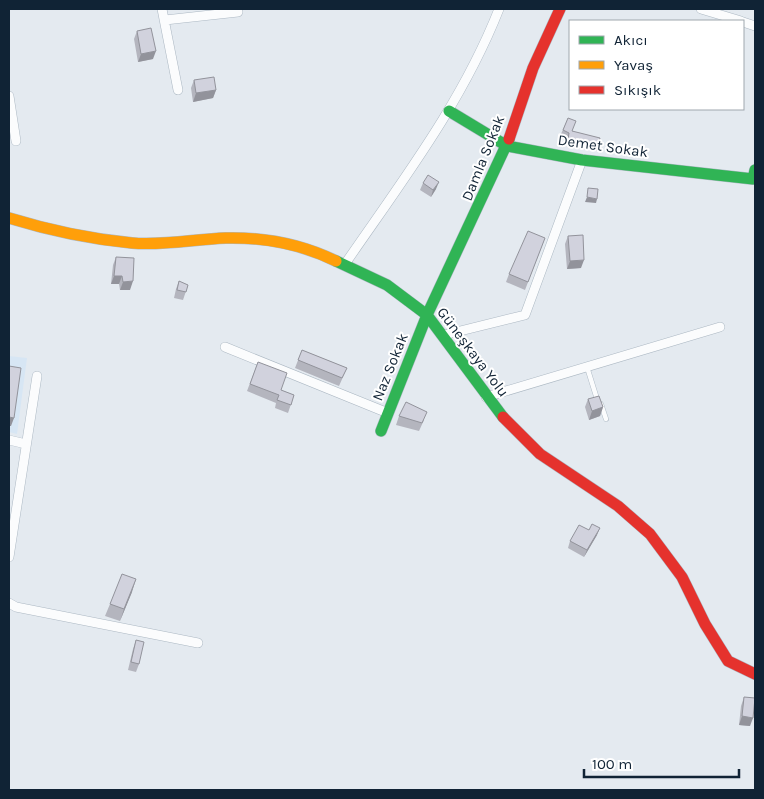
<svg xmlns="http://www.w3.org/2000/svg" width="764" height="799" viewBox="0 0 764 799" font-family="Karla,sans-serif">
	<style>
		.built { fill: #d7e6f4 }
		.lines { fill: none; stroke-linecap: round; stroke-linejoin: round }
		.lane-casing { stroke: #acb8c3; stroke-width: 5.5 }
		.street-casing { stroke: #acb8c3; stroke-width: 10 }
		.fast-casing { stroke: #acb8c3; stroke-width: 12 }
		.slow-casing { stroke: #acb8c3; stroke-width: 12 }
		.jam-casing { stroke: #acb8c3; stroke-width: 12 }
		.lane { stroke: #fbfcfd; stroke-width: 4.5 }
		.street { stroke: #fbfcfd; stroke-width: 9 }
		.fast { stroke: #30b455; stroke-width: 11 }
		.slow { stroke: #ff9f0a; stroke-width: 11 }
		.jam { stroke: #e5322d; stroke-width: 11 }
		.wall { fill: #b4b5be }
		.shaded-wall { fill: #92939b }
		.building { fill: #d1d2dd; stroke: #92939b }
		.labels { text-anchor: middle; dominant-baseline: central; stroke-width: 4; stroke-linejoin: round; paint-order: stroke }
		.street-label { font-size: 15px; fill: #102335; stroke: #fff }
	</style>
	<rect width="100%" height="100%" fill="#e4eaf0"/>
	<!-- built -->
	<path class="built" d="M9 356 27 358 17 434 9 432Z"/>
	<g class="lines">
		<!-- lane casing -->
		<g class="lane-casing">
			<path id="lane" d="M587 367 597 399
				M601 404 606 419"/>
		</g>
		<!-- street casing -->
		<g class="street-casing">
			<path id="street" d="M162 9 178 90
				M701 9 741 21
				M165 20 238 12
				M743 22 755 26
				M9 96 16 141
				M345 264C402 181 462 103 499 9
				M444 335 525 315 582 160
				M225 347 388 413
				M486 397 720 327
				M9 440 26 444
				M9 557 37 376
				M9 603 16 607 198 643"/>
		</g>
		<!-- fast casing -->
		<g class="fast-casing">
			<path id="fast" d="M449 111 507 146 582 160 753 179 755 170
				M336 261 387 285 427 315 503 417
				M381 431 427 315 509 139"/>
		</g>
		<!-- slow casing -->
		<g class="slow-casing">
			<path id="slow" d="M9 218C48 230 90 239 132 243 163 246 195 239 226 238 266 237 301 244 336 261"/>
		</g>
		<!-- jam casing -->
		<g class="jam-casing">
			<path id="jam" d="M509 139 533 68 560 9
				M503 417 540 454 618 506 650 534 682 577 705 624 728 661 755 674"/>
		</g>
		<!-- lane -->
		<use href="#lane" class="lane"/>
		<!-- street -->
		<use href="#street" class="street"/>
		<!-- fast -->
		<use href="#fast" class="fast"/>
		<!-- slow -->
		<use href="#slow" class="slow"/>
		<!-- jam -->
		<use href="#jam" class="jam"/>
	</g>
	<!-- wall -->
	<path class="wall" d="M137 31 153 59 138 62 134 39Z
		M194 80 216 90 213 98 193 102 191 88Z
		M568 118 572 131 598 147 597 151 582 149 566 145 568 137 561 134Z
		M423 183 436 189 431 197 420 190Z
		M568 236 581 268 567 269 565 244Z
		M545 238 525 290 506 282 509 274Z
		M116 257 130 290H120L119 284H111L113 265Z
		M179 281 188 285 183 300 174 298 176 289Z
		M302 350 347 368 339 386 295 368Z
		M258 362 281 390 294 395 288 413 275 408 276 403 247 391Z
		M588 399 603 407 600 416 589 420 585 407Z
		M399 416 424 420 419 431 396 425Z
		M597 535 584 557 568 548 570 541Z
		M132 592 120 621 105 616 110 604Z
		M136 640 139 664 136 672 128 670 133 649Z
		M744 697 750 726 739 725 741 706Z"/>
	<!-- shaded-wall -->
	<path class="shaded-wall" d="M156 51 153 59 138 62 141 54Z
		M216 90 213 98 193 102 196 93Z
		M439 182 436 189 431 197 433 190Z
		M587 197 597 199 596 203 585 202Z
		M584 260 581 268 567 269 570 261Z
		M114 276H122L119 284H111Z
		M133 281 130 290H120L123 282Z
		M603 407 600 416 589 420 592 411Z
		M9 417 14 418 11 426H9Z
		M600 528 597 535 584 557 587 550Z
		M136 579 132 592 120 621 124 609Z
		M742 716 753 718 750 726 739 725Z"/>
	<!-- building -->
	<path class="building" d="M151 28 156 51 141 54 137 31Z
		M214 77 216 90 196 93 194 80Z
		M568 118 576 121 572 131 600 138 598 147 584 145 568 140 569 133 563 130Z
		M428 175 439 182 433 190 423 183Z
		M588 188 598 189 597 199 587 197Z
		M528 231 545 238 528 282 509 274Z
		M583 235 584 260 570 261 568 236Z
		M116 257 134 258 133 281 123 282 122 276H114Z
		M179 281 188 285 186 292 177 290Z
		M302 350 347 368 342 378 298 360Z
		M258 362 287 373 281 390 294 395 291 405 277 400 279 395 250 384Z
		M9 366 21 368 14 418 9 417Z
		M599 396 603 407 592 411 588 399Z
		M406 402 427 412 422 423 399 416Z
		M592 524 600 528 587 550 570 541 579 525 589 530Z
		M122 574 136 579 124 609 110 604Z
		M136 640 144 642 139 664 131 662Z
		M744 697 755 698 753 718 742 716Z"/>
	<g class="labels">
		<!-- street labels -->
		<g class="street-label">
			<text transform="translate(603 146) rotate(8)">Demet Sokak</text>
			<text transform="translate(483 158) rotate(-68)">Damla Sokak</text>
			<text transform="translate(473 352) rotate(53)">Güneşkaya Yolu</text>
			<text transform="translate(390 367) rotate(-68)">Naz Sokak</text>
		</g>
	</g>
	<!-- border -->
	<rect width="764" height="799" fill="none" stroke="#102335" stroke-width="20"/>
	<!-- legend -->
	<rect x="569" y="20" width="175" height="90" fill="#ffffff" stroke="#9fa7ae"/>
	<rect x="579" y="36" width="25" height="8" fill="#30b455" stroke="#9fa7ae"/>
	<text x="614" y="45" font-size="15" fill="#102335">Akıcı</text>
	<rect x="579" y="61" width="25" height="8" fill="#ff9f0a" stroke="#9fa7ae"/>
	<text x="614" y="70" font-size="15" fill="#102335">Yavaş</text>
	<rect x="579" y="86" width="25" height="8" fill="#e5322d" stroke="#9fa7ae"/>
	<text x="614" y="95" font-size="15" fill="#102335">Sıkışık</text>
	<!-- scale -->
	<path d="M584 769v8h155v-8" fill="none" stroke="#102335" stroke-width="2.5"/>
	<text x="592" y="769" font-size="15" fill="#102335" stroke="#ffffff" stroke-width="4" paint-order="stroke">100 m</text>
</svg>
